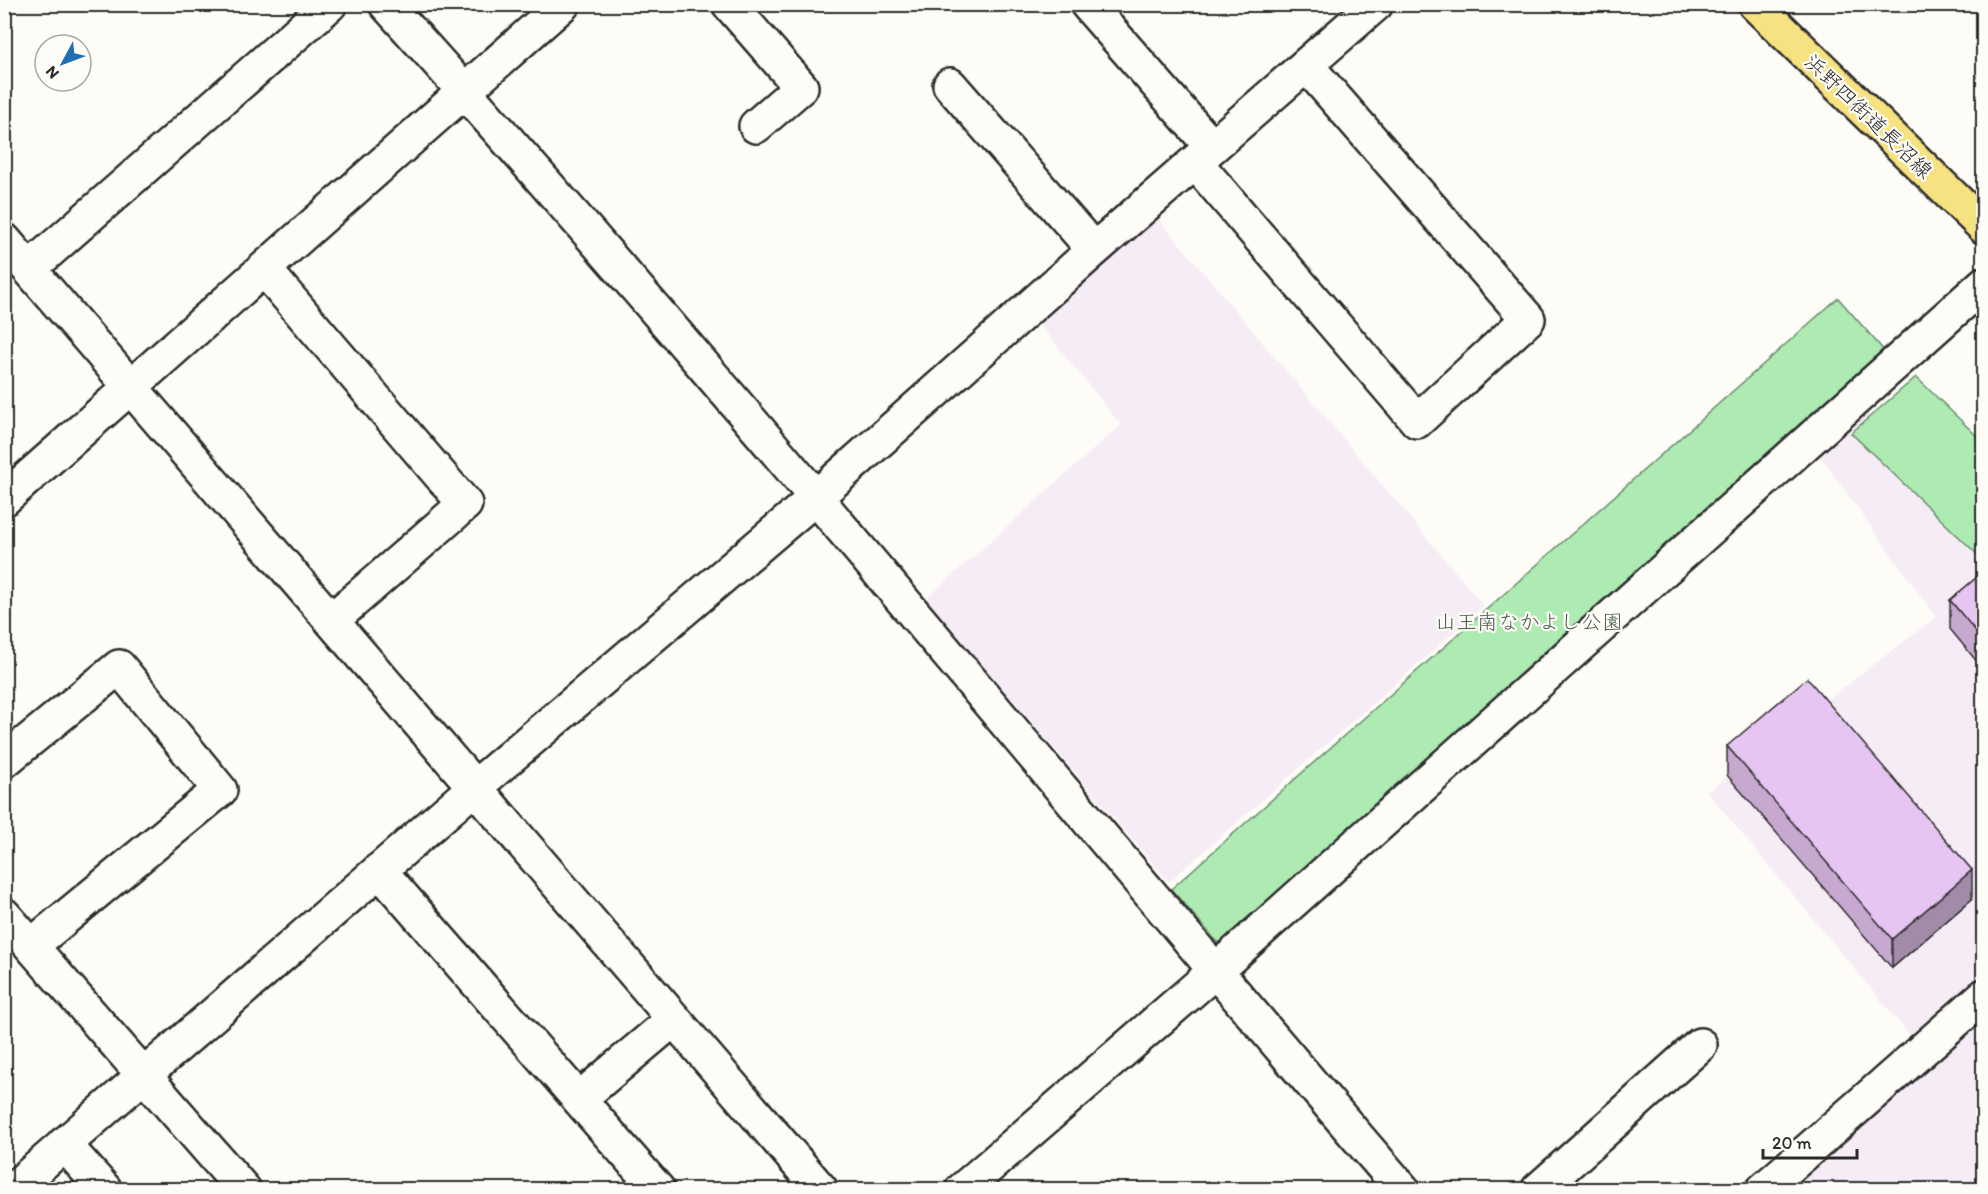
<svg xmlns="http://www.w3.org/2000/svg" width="1988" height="1194" viewBox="0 0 1988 1194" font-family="Itim,'Klee One',sans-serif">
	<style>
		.built { fill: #f6ecf6 }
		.green { fill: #adebb3; stroke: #6c8b6f; stroke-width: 1.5 }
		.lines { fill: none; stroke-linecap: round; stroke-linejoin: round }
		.minor-casing { stroke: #2b2b2b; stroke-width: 38 }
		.major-casing { stroke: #2b2b2b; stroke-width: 38 }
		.minor { stroke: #fdfcf7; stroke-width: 33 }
		.major { stroke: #f7e281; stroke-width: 33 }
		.wall { fill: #c7a9d0; stroke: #2b2b2b; stroke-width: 1.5 }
		.shaded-wall { fill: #a28aa9; stroke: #2b2b2b; stroke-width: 1.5 }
		.building { fill: #e7c5f2; stroke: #2b2b2b; stroke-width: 1.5 }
		.labels { text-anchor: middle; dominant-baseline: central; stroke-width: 4.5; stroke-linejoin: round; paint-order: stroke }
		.street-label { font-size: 21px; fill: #2b2b2b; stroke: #fdfcf7 }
		.park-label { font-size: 21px; fill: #4c5b4d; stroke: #fdfcf7 }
	</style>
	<rect width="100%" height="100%" fill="#fdfcf7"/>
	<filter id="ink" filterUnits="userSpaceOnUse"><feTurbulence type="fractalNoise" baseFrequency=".0167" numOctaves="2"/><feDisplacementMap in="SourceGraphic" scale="12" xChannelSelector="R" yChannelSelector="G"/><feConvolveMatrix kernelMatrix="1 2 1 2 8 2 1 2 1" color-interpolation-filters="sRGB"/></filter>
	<g filter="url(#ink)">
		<!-- built -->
		<path class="built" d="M1157 217 1484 606 1169 882 926 599 1121 425 1036 320Z
			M1861 404 1983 565V981L1914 1040 1707 792 1936 617 1815 449Z
			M1983 1020V1189H1791Z"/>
		<!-- green -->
		<path class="green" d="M1838 298 1887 354 1220 945 1171 889Z
			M1916 377 1983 442V560L1851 433Z"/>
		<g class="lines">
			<!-- minor casing -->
			<g class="minor-casing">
				<path id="minor" d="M386 4C735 390 1062 796 1403 1190
					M729 4 801 87 756 126
					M1087 4 1212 147
					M950 85 1094 250
					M1195 162 1417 421 1528 319 1306 65
					M4 240 821 1190
					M29 269 330 4
					M265 270 465 504 332 620
					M4 499 563 4
					M4 761 119 667 220 790 31 946
					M379 870 658 1190
					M4 915 244 1190
					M579 1099 674 1019
					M64 1144 105 1190
					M12 1190 475 787 815 498 1094 250 1376 4
					M962 1190 1214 972 1984 284
					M1538 1190 1700 1045
					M1763 1190 1984 996"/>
			</g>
			<!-- major casing -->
			<g class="major-casing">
				<path id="major" d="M1755 4 1984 227"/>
			</g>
			<!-- minor -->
			<use href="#minor" class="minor"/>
			<!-- major -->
			<use href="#major" class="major"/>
		</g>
		<!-- wall -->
		<path class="wall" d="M1983 572V669L1950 629V600Z
			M1727 746 1972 899 1892 968 1727 775Z"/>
		<!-- shaded-wall -->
		<path class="shaded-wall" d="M1972 870V899L1892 968V939Z"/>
		<!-- building -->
		<path class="building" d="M1983 572V640L1950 600Z
			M1807 678 1972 870 1892 939 1727 746Z"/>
	</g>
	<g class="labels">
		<!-- street labels -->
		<g class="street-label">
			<text transform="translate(1869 116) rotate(44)">浜野四街道長沼線</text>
		</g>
		<!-- park labels -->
		<g class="park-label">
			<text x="1529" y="621">山王南なかよし公園</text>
		</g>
	</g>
	<!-- margin -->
	<rect width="1988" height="1194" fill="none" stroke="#fdfcf7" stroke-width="24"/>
	<rect x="12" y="12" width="1964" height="1170" fill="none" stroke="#2b2b2b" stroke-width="2" filter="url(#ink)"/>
	<!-- north arrow -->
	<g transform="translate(63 63) rotate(229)"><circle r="28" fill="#fdfcf7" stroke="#a9a8a5" stroke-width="1.5"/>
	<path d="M0-4.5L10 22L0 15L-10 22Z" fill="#1f6fb2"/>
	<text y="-9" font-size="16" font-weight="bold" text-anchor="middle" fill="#2b2b2b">N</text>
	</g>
	<!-- scale -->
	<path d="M1763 1149v9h94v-9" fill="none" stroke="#2b2b2b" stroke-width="3"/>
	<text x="1772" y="1149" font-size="18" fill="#2b2b2b" stroke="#fdfcf7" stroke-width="4.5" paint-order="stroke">20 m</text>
</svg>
